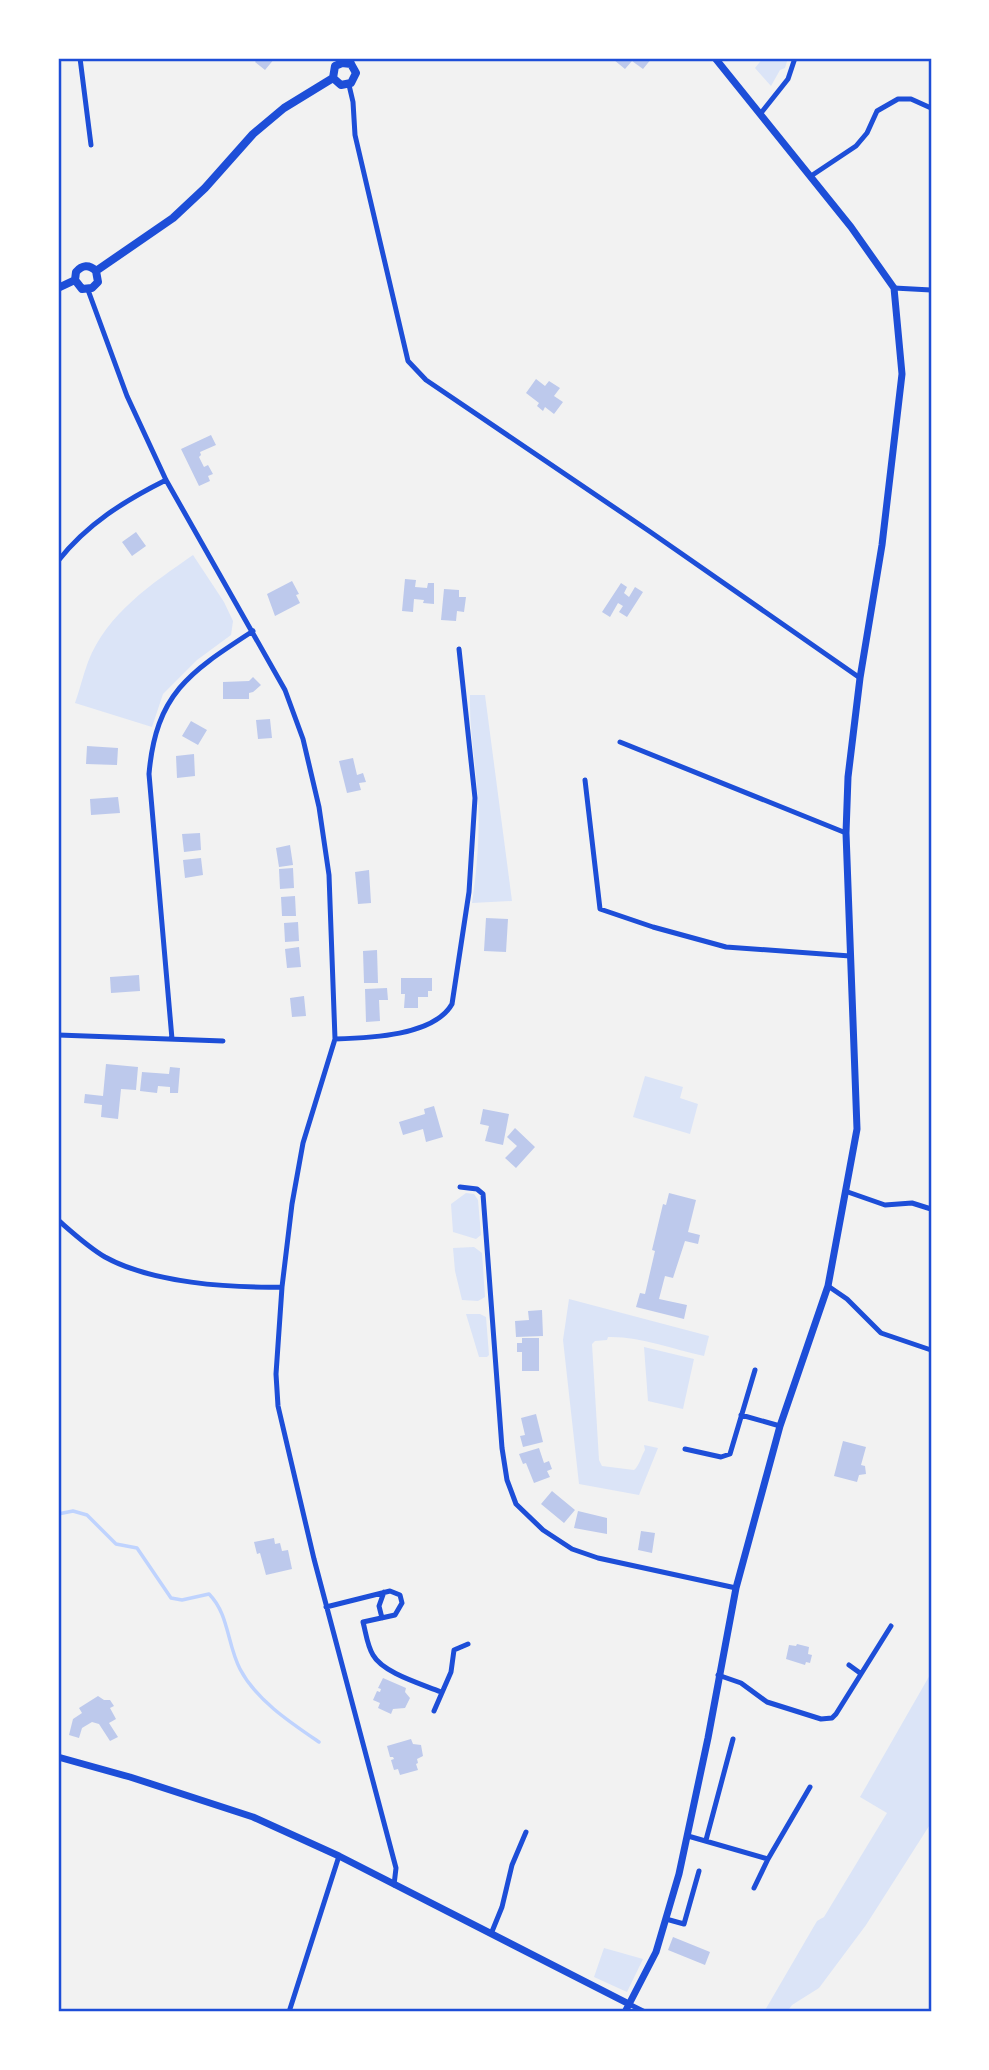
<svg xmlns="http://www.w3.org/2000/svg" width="989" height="2070" viewBox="0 0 989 2070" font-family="Jost,sans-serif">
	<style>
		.green { fill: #dbe4f7 }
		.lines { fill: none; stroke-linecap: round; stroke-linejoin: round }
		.stream { stroke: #bfd3fe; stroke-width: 3.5 }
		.building { fill: #bdc9ec }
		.minor { stroke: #1d4ed8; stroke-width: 5 }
		.tertiary { stroke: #1d4ed8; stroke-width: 7 }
		.secondary { stroke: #1d4ed8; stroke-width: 8 }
		.neatline { fill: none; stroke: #1d4ed8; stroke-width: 2.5 }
	</style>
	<rect width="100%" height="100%" fill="#f2f2f2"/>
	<!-- green -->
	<path class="green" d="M763 58H788L785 68 780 70 771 86 755 68Z
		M193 555 224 602 233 621 231 635 197 660 163 694 152 727 75 703C80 689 83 675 88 662 107 613 153 583 193 555Z
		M470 695H485L512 901 472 903C477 869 480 834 478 799 476 764 469 730 470 695Z
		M645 1076 683 1087 680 1098 698 1104 690 1134 633 1117Z
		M466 1193 474 1194 478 1200 481 1235 476 1239 453 1232 451 1204Z
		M474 1247 482 1253 485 1297 478 1301 462 1300 455 1271 453 1248Z
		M569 1299 709 1336 704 1356C672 1349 639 1336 608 1337L607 1340 595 1341 592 1344 599 1460 602 1466 634 1470C640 1465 641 1456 645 1450L644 1445 658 1448 639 1495 579 1484 563 1340Z
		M466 1314H480L486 1317 489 1355 487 1357H479Z
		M644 1347 694 1359 683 1409 648 1401Z
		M931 1673V1823L866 1925 819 1988 792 2005 787 2012H764L817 1921 824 1917 887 1813 860 1797Z
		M604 1948 643 1959 627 1992 594 1977Z"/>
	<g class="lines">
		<!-- stream -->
		<path class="stream" d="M58 1514 73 1511 87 1515 116 1544 137 1548 171 1598 182 1600 209 1594C229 1614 227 1644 240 1669 256 1700 291 1723 319 1742"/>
	</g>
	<!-- building -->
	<path class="building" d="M258 58H275L265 70 255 62Z
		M616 58H652L643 69 632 61 625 69 614 60Z
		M536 379 545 386 549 381 560 388 554 396 563 402 554 414 545 407 543 411 537 406 539 403 526 393Z
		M211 435 216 445 200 452 201 455 199 457 204 467 208 465 213 474 208 476 210 481 199 486 181 449Z
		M136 532 146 546 132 556 122 542Z
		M405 579 416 580 415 587 427 588 428 583H434V604L423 603 424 600 414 599 413 612 402 611Z
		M292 581 299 594 296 595 300 603 275 616 267 594Z
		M621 583 627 587 624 593 629 597 635 587 643 592 627 617 619 612 623 606 618 603 610 617 602 612Z
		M444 589 459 590V597H466L464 612 457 611 456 621 441 620Z
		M253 677 261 685 253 692 249 693V699H223V682L249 681Z
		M270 719 272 738 258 739 256 720Z
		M191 721 207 730 198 745 182 736Z
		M87 746 118 748 117 765 86 764Z
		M194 754 195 776 177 778 176 756Z
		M353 758 357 775 363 773 366 782 359 783 361 790 347 793 339 761Z
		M118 797 120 813 91 815 90 799Z
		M200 833 201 850 184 852 182 834Z
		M290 845 293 865 279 867 276 848Z
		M201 858 203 875 185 878 183 860Z
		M293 868 294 888 280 889 279 869Z
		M369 870 371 903 358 904 355 872Z
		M295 896 296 916H282L281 897Z
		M486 918 508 919 506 952 484 951Z
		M298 922 299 941 285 942 284 923Z
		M299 947 301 967 287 968 285 949Z
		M377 950 378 983H364L363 951Z
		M139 975 140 991 111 993 110 977Z
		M401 978H432V991H428V997H418V1008H404L405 994H401Z
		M387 988 388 1000H379L380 1021 366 1022 365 989Z
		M304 996 306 1016 292 1017 290 998Z
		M106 1064 138 1067 136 1090 121 1089 118 1119 101 1117 102 1105 84 1103 85 1094 103 1096Z
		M170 1067 180 1068 178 1093H170V1087L158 1086 157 1093 140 1091 142 1072 169 1074Z
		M434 1106 443 1137 426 1142 423 1129 403 1135 399 1122 425 1114 424 1109Z
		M483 1109 509 1114 503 1145 485 1141 489 1126 480 1124Z
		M515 1128 535 1147 516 1168 505 1158 517 1146 507 1137Z
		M669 1193 696 1200 688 1232 700 1235 698 1244 685 1241 673 1278 665 1276 659 1299 687 1305 684 1319 636 1307 640 1293 645 1294 655 1251 652 1250 663 1204 666 1205Z
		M542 1310 543 1336 516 1337 515 1321 529 1320 528 1311Z
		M522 1338H539V1371H522V1352H517V1343H522Z
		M536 1414 543 1442 523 1447 520 1436 525 1435 521 1418Z
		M843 1441 866 1447 861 1465 865 1466 866 1474 859 1475 857 1482 834 1476Z
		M539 1448 544 1463 549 1461 552 1469 547 1471 550 1477 534 1483 526 1463 523 1464 519 1454Z
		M552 1491 575 1510 564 1523 541 1504Z
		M578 1511 607 1518V1534L574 1528Z
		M641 1531 655 1533 652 1553 638 1550Z
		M274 1538 275 1544 280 1543 282 1551 288 1550 292 1569 266 1575 260 1553 257 1554 254 1542Z
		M797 1644 809 1647 808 1654 812 1655 810 1663 806 1662 805 1665 786 1659 789 1645 796 1646Z
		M383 1678 406 1688 405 1692 410 1698 405 1708 393 1709 391 1714 378 1708 380 1703 373 1700 377 1691 380 1692 381 1689 378 1688Z
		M98 1696 104 1700H110L114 1706 110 1708 116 1719 109 1723 118 1737 110 1741 99 1724 92 1722 82 1728 79 1738 69 1735 73 1719 82 1713 79 1708Z
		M411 1739 413 1744 421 1745 423 1756 417 1759 418 1763 416 1764 418 1770 400 1775 398 1769 394 1770 391 1760 394 1759 393 1757H390L387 1746Z
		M673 1937 710 1952 705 1965 668 1950Z"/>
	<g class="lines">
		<!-- minor -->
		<path class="minor" d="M80 58 91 145
			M349 85 353 102 355 135 408 361 426 380 649 531 860 678
			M761 113 788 79 795 58
			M811 176 856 146 867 133 877 111 898 99H911L931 108
			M894 288 931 290
			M88 290 127 396 166 480 285 690 303 739 319 807 329 875 335 1039 303 1143 292 1204 282 1287 276 1374 278 1406 314 1559 396 1868 394 1885
			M58 561C87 524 124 501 166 480
			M620 742 846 833
			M585 780 600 909 653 927 726 947 850 956
			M58 1035 223 1041
			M172 1039 149 774C156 693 190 672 253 631
			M335 1039C369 1038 434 1036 452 1004L469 892 475 798 459 649
			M460 1187 477 1189 483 1194 502 1448 507 1480 516 1504 543 1530 572 1549 598 1558 736 1588
			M845 1191 885 1205 912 1203 931 1209
			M58 1220C73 1233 88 1247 105 1257 152 1283 229 1288 282 1287
			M828 1286 847 1299 881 1333 931 1350
			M741 1415 780 1426
			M685 1449 721 1457 730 1454 755 1370
			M326 1607 390 1591 400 1595 402 1603 395 1615 363 1622C366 1633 367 1645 373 1655 383 1673 422 1684 441 1692
			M382 1618 379 1606 384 1592
			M849 1665 860 1673
			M718 1675 741 1683 767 1702 821 1719 832 1718 836 1714 891 1626
			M434 1711 451 1672 454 1650 468 1644
			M688 1836 768 1859
			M706 1840 733 1739
			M754 1888 768 1859 810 1787
			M666 1919 684 1924 699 1871
			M491 1934 502 1907 512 1865 526 1832
			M629 2004 645 2012
			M289 2012 339 1856"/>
		<!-- tertiary -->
		<path class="tertiary" d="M58 1757 130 1777 253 1817 339 1856 629 2004
			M625 2012 656 1952 679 1874 708 1738 736 1588 780 1426 828 1286 857 1129 846 833 848 777 860 678 882 545 902 374 894 288 851 227 715 58"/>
		<!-- secondary -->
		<path class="secondary" d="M333 78 341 85 351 83 356 73 351 64
			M333 78 335 66 342 63 351 64
			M96 271 173 218 205 188 253 134 284 108 333 78
			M75 280 82 289 92 288 98 282 96 271
			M75 280 76 272C82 265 89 264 96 271
			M58 288 75 280"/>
	</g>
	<!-- border -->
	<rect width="989" height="2070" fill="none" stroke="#ffffff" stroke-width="119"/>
	<rect x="60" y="60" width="870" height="1950" class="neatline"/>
</svg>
